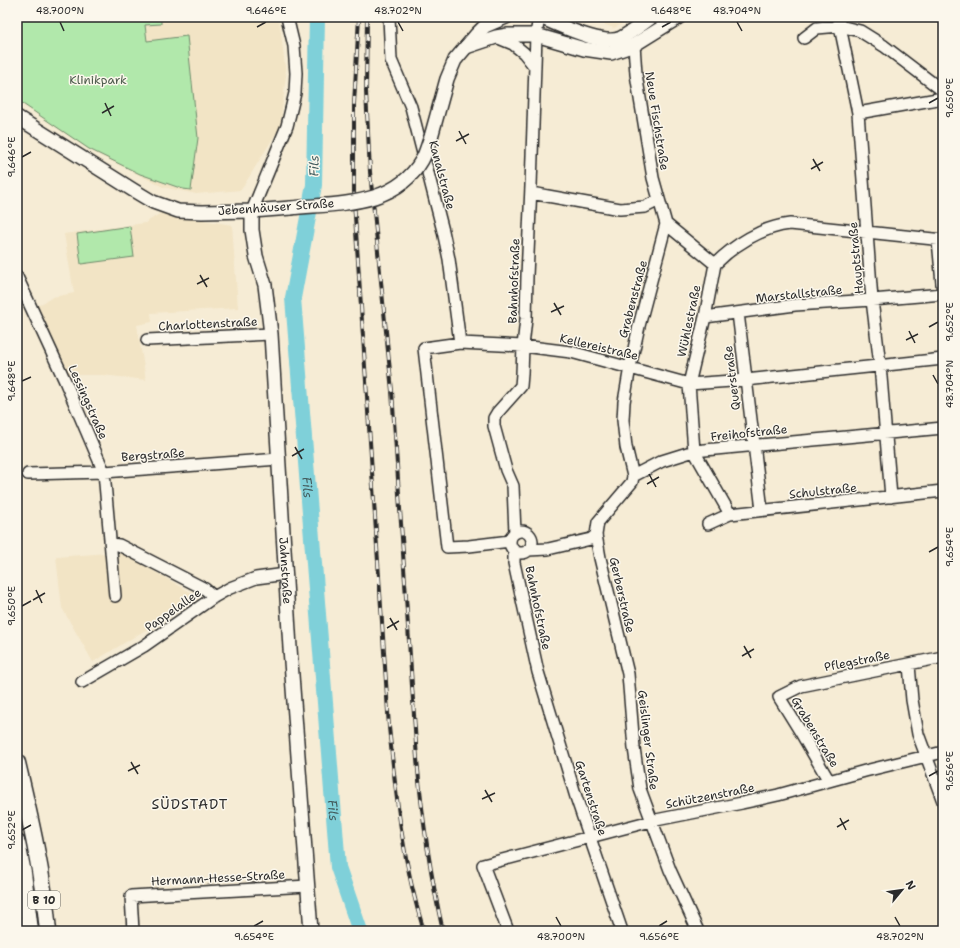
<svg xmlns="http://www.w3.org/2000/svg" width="960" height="948" viewBox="0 0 960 948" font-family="'Shantell Sans',sans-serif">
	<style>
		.built { fill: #f2e4c5 }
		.green { fill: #b1e8ab; stroke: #6e8a6b }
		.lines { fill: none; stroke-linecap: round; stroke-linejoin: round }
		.river { stroke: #7fd0d9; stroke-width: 16 }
		.minor-casing { stroke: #2b2b2b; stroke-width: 14 }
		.major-casing { stroke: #2b2b2b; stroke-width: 16 }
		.highway-casing { stroke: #2b2b2b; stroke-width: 19 }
		.minor { stroke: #fbf7ec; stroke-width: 11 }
		.major { stroke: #fbf7ec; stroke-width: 13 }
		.highway { stroke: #fbf7ec; stroke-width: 16 }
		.rail-casing { stroke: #2b2b2b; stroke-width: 4 }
		.rail { stroke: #fbf7ec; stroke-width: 2.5; stroke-dasharray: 8; stroke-linecap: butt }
		.major-bridge-casing { stroke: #2b2b2b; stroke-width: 16; stroke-linecap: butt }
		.major-bridge { stroke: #fbf7ec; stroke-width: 13 }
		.ticks { fill: none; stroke: #2b2b2b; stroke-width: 1.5 }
		.labels { text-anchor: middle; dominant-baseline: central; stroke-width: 3; stroke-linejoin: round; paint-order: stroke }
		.shield { fill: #fbf7ec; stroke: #696865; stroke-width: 1 }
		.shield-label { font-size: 11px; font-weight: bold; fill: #2b2b2b }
		.park-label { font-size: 12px; fill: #4c5a4b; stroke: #fbf7ec }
		.street-label { font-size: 12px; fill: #2b2b2b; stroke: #fbf7ec }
		.water-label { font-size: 13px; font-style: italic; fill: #445d5f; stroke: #fbf7ec }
		.quarter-label { font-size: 14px; letter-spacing: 1px; fill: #2b2b2b; stroke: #fbf7ec }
		.neatline { fill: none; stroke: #2b2b2b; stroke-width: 1.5 }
		.ticks-label { font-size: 10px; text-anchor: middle; fill: #2b2b2b }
	</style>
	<rect width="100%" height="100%" fill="#f6ecd5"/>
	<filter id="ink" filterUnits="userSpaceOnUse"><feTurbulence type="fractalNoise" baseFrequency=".025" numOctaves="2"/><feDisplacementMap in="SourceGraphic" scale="8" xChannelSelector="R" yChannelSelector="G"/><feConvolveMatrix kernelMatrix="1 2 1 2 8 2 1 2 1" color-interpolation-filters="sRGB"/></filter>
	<g filter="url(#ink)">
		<!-- built -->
		<path class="built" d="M17 17H278L280 25 286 75 280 127 241 190 196 194 163 187 89 150 17 101Z
			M583 17H636L614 28Z
			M161 213 232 225 238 308 151 313 152 322 137 325 146 380 102 375H77L65 381 32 309 53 297 74 293 64 234 145 223Z
			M120 552 192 593 190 603 93 662 62 608 56 557Z"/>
		<!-- green -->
		<path class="green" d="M17 17H161V24L145 25 147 41 187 36 198 138 191 190 183 189 140 174 89 149 17 100Z
			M130 226 134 257 81 264 77 234Z"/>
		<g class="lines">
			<!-- river -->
			<path class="river" id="s1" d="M317 17 314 185 293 298 338 867 360 931"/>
			<!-- minor casing -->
			<g class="minor-casing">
				<path id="minor" d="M389 17 391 60 411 107 443 231 449 259 460 343
					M838 17 858 113 872 300 880 365 891 497
					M496 37 513 44 524 53 535 67
					M804 38 817 28 840 26 860 31 884 46 943 91
					M858 113 943 98
					M531 193 620 209 645 207 659 200
					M252 211 287 126 295 93 296 73 294 46 287 17
					M666 224 715 264
					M938 240 943 294
					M715 264 705 317 689 384 694 451 730 514
					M715 264C734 245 762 227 790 224L943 240
					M17 277 65 381 104 472 115 596
					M738 313 762 510
					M705 317 795 305 872 300 943 294
					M147 340 271 334
					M28 474 104 472 279 459
					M633 476 626 447 623 420 624 402 630 367 639 326 666 224 653 178 636 74 634 45
					M708 524 730 514 943 491
					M510 542a11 11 0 1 1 22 0a11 11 0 1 1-22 0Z
					M515 533 513 486 506 470 494 426V418L497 413 521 386 522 374 523 346 526 319 527 276 531 186 536 35 539 17
					M510 541 469 546 447 547 424 348 460 343 523 346 571 352 689 384 746 380 943 359
					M111 544 119 545 205 589 214 597
					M528 550 548 549 591 539 596 535
					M514 551V563L538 672 576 797 622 931
					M909 665 912 700 918 734 943 801
					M82 682 144 646 214 597 230 588 256 578 286 574
					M829 781 800 731 779 697 801 686 943 657
					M133 931 131 896 308 886
					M508 931 483 865 651 821 742 803 778 795 865 771 943 752
					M698 931 670 870 640 789 634 748 628 674 600 558 596 535 598 522 632 482 633 476 662 461 694 451 943 428"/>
			</g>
			<!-- major casing -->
			<g class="major-casing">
				<g id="major">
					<path d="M539 17C558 24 603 47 621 38 632 32 642 24 652 17"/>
					<path d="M466 47 496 37 508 35H536L584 49 611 53 634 45 679 17"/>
					<path d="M17 117 133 190 153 202 178 211 202 212 252 211 291 208"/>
					<path d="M431 137 447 79 455 60 477 34 485 26 506 17"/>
					<path id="s2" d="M252 211V230L256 256 265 285 271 334 290 648 311 931"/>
				</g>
			</g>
			<!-- highway casing -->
			<g class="highway-casing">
				<path id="highway" d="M17 763C30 818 43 874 48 931
					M17 843 23 873 30 931"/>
			</g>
			<!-- minor -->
			<use href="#minor" class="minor"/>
			<!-- major -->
			<use href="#major" class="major"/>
			<!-- highway -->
			<use href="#highway" class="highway"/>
			<!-- rail casing -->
			<g class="rail-casing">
				<path id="rail" d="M359 17 354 104V201L389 727C396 796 403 865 424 931
					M367 17 366 91 370 172 392 391 417 759C422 817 430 874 443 931"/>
			</g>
			<!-- rail -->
			<use href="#rail" class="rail"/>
			<!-- major-bridge casing -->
			<g class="major-bridge-casing">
				<path id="major-bridge" d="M291 208C338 203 395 207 422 160 426 153 428 144 431 137"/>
			</g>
			<!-- major-bridge -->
			<use href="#major-bridge" class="major-bridge"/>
		</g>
	</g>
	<!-- ticks -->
	<path class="ticks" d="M60 22 64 31M398 22 403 31M737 22 742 31M257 27 266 22M662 27 671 22M105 103 111 116M929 103 938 98M102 113 114 106M459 131 466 144M456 141 469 134M22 157 31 152M813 159 820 171M811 169 823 162M200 275 207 287M197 284 209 278M554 303 561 315M551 312 564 306M929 327 938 322M909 331 915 343M906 340 918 334M933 375 938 384M22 381 31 377M295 447 302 459M292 456 304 449M649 474 656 487M647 484 659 477M929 552 938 547M36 590 42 603M33 600 45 593M22 606 31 601M390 618 397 630M387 628 399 621M744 646 751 658M742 656 754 649M131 762 138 774M128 771 140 765M929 776 938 771M485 790 492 802M482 799 495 793M840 818 846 830M837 827 849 820M22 830 31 825M556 917 561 926M895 917 900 926M254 926 263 921M659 926 667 921"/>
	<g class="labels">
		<!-- shield labels -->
		<rect class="shield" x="28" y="891" width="32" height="18" rx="3"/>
		<g class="shield-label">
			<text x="44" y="900">B 10</text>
		</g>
		<!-- park labels -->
		<g class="park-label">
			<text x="98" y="80">Klinikpark</text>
		</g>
		<!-- street labels -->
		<g class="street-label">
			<text transform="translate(657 121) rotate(81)">Neue Fischstraße</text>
			<text transform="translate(442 175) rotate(75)">Kanalstraße</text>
			<text transform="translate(276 207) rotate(-4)">Jebenhäuser Straße</text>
			<text transform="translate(856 258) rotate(-95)">Hauptstraße</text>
			<text transform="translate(514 281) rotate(-88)">Bahnhofstraße</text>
			<text transform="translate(799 294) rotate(-6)">Marstallstraße</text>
			<text transform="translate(633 299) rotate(-75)">Grabenstraße</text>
			<text transform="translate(689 321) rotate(-78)">Wühlestraße</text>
			<text transform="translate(208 324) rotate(-3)">Charlottenstraße</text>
			<text transform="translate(599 347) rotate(13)">Kellereistraße</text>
			<text transform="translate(732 378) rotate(-97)">Querstraße</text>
			<text transform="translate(88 402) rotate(66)">Lessingstraße</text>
			<text transform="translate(749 433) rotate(-6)">Freihofstraße</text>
			<text transform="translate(153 455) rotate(-4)">Bergstraße</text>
			<text transform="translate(823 491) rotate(-6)">Schulstraße</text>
			<text stroke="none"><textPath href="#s2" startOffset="362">Jahnstraße</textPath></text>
			<text transform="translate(622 595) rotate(77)">Gerberstraße</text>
			<text transform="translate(538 608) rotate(78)">Bahnhofstraße</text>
			<text transform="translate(173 610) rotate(-35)">Pappelallee</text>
			<text transform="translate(857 661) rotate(-11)">Pflegstraße</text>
			<text transform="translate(815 732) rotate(59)">Grabenstraße</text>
			<text transform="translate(648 740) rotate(83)">Geislinger Straße</text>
			<text transform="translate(710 796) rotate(-11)">Schützenstraße</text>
			<text transform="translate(591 798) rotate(72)">Gartenstraße</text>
			<text transform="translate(218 878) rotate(-3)">Hermann-Hesse-Straße</text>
		</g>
		<!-- water labels -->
		<g class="water-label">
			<text transform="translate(314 166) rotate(-89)">Fils</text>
			<text stroke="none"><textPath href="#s1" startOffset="473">Fils</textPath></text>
			<text stroke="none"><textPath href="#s1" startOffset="797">Fils</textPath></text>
		</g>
		<!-- quarter labels -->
		<g class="quarter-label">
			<text x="190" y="804">SÜDSTADT</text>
		</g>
	</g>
	<!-- margin -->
	<rect width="960" height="948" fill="none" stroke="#fbf7ec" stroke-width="44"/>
	<!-- north arrow -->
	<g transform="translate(902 890) rotate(61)" stroke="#fbf7ec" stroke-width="3" paint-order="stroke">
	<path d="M0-3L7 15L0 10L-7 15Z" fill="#2b2b2b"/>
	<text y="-6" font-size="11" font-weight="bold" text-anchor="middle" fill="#2b2b2b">N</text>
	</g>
	<rect x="22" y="22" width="916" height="904" class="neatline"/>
	<g class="ticks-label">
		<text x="60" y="14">48.700°N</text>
		<text x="266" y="14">9.646°E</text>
		<text x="398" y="14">48.702°N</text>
		<text x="671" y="14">9.648°E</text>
		<text x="737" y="14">48.704°N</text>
		<text transform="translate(949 98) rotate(-90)" y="4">9.650°E</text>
		<text transform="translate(11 157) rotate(-90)" y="4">9.646°E</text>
		<text transform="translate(949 322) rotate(-90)" y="4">9.652°E</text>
		<text transform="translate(11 381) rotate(-90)" y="4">9.648°E</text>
		<text transform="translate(949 384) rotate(-90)" y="4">48.704°N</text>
		<text transform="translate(949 547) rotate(-90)" y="4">9.654°E</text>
		<text transform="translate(11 606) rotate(-90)" y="4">9.650°E</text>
		<text transform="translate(949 771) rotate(-90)" y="4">9.656°E</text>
		<text transform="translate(11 830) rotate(-90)" y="4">9.652°E</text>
		<text x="254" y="940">9.654°E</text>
		<text x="561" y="940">48.700°N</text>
		<text x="659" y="940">9.656°E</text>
		<text x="900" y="940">48.702°N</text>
	</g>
</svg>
